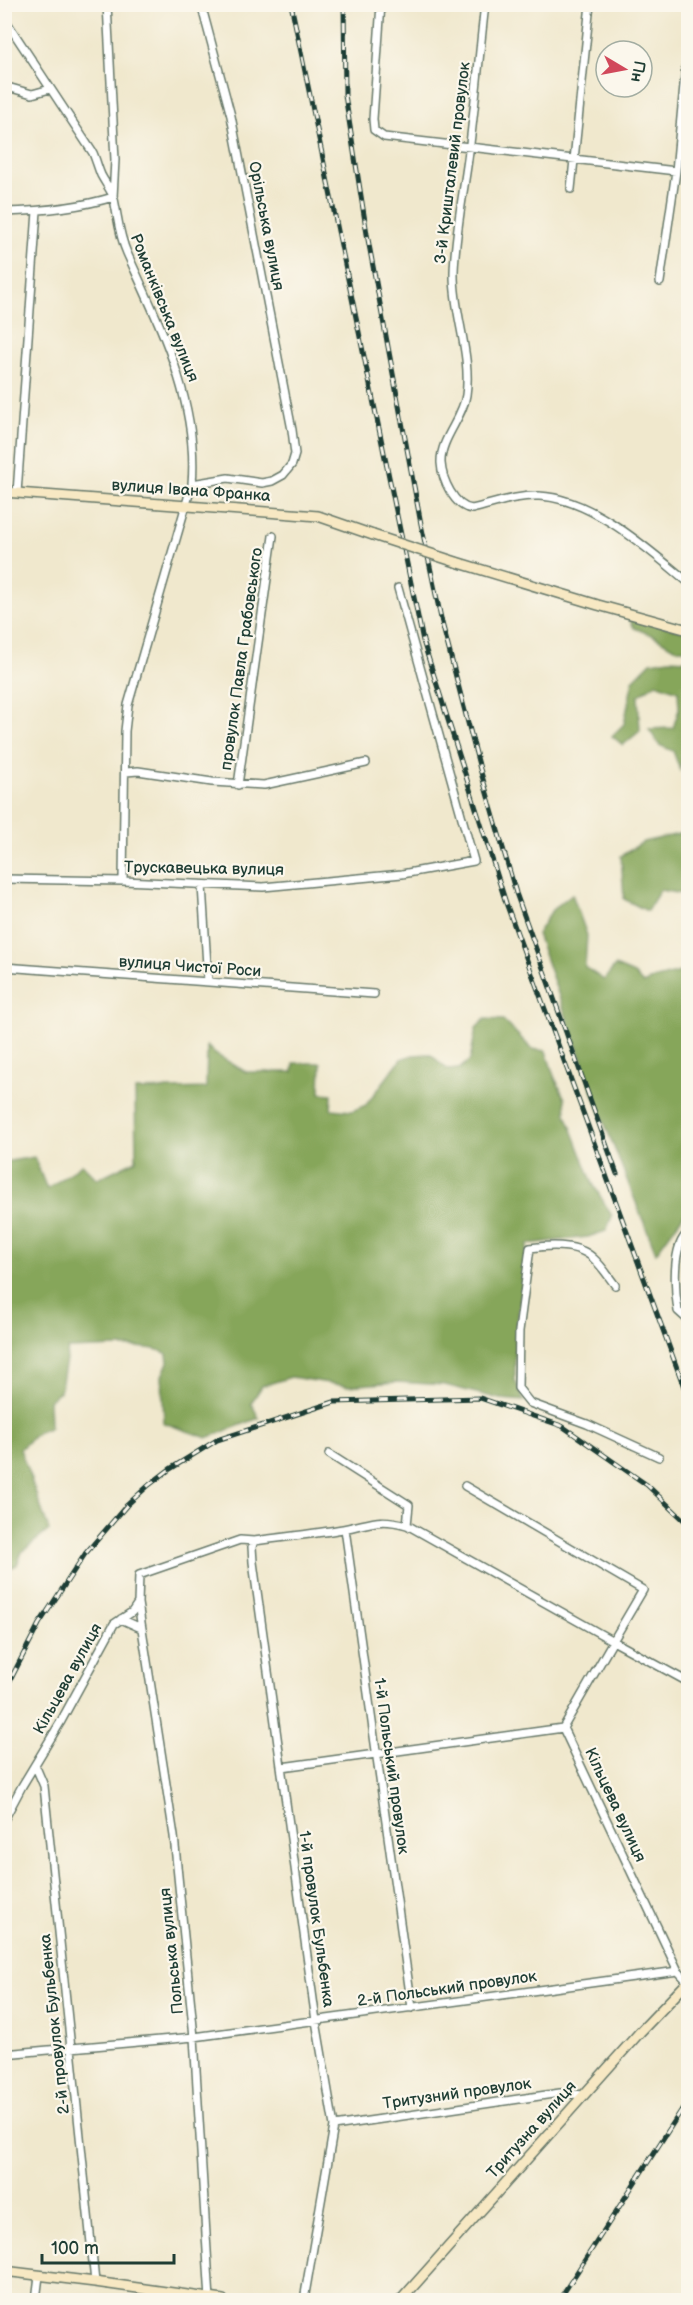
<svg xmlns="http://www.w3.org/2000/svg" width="693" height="2305" viewBox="0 0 693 2305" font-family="'Balsamiq Sans',sans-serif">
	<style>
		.forest { fill: #86a65a; stroke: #527247; stroke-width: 1.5 }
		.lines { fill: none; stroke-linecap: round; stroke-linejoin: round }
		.street-casing { stroke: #68796a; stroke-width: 10 }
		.secondary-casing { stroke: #68796a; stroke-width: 12 }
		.street { stroke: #fff; stroke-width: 7 }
		.secondary { stroke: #f7e8c3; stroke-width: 9 }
		.rail-casing { stroke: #1f3d34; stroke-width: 5 }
		.rail { stroke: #fbf7ec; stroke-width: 3; stroke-dasharray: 9; stroke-linecap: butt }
		.secondary-bridge-casing { stroke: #68796a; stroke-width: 12; stroke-linecap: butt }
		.secondary-bridge { stroke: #f7e8c3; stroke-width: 9 }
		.labels { text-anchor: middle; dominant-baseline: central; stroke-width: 4.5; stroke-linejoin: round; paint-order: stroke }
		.street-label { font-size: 16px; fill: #1f3d34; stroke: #fbf7ec }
	</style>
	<rect width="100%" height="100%" fill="#fbf7ec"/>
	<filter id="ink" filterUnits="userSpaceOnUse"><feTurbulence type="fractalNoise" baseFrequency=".0167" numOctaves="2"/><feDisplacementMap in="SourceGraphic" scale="12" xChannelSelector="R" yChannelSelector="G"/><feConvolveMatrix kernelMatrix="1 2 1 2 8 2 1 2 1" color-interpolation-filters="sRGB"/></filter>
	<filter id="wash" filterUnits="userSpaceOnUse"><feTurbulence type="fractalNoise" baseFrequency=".008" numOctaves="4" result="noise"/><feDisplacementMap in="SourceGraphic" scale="24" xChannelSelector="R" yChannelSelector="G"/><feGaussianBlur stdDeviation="1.35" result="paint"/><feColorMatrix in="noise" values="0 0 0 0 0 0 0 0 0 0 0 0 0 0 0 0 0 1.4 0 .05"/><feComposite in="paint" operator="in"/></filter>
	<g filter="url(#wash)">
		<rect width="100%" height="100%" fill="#f0e8cd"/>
		<!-- forest -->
		<path class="forest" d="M629 618 688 632V650L674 648 654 636 634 628Z
			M688 658V730L680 770 673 751 659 745 649 729 673 728 679 709 678 691 656 683 638 696 640 731 623 745 612 736 624 724 633 680 651 662 669 659 687 660Z
			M688 832V895L660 890 647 911 624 899 621 856 643 842Z
			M572 894 587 935 585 967 604 980 615 966 634 974 643 984 653 979 688 970V1209L656 1253 600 1112 537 934 552 910Z
			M485 1019 503 1020 532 1049 546 1051 554 1076 565 1099 566 1114 593 1184 612 1216 606 1231 588 1237 528 1244 515 1339V1380L524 1401 500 1399 445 1385 397 1382 347 1386 291 1377 262 1386 251 1403 259 1418 207 1438 164 1423 162 1376 168 1362 167 1354C149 1342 91 1349 68 1349L60 1392 49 1400 50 1428 38 1432 20 1449 49 1530 22 1552 17 1565 8 1569 4 1566V1162L34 1157 47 1189 82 1164 97 1179 136 1160 135 1090 206 1088 207 1046 215 1054 246 1072H293L294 1063H321L320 1093 332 1094 331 1109 352 1111 366 1105 401 1059 413 1055 430 1054 448 1070 459 1069 470 1060 476 1028Z"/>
	</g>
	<g filter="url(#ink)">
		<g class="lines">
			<!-- street casing -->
			<g class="street-casing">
				<path id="street" d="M107 4 115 160 113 197
					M381 4 373 119 374 130 384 137 676 171
					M485 4C479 56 475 108 468 159 463 196 455 235 454 272 453 313 472 354 466 395 463 418 440 439 441 463 442 479 454 507 472 509 494 504 516 495 539 496 592 498 649 550 688 582
					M4 18 93 153C96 160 98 168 101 175 105 183 112 191 114 199 118 218 119 235 127 253 160 326 199 402 192 484L128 705 125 731 123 881
					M4 86 32 94 50 89
					M571 189 590 4
					M4 212C41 211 78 208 113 197
					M660 282 676 171 688 42
					M192 484 228 478 262 483 272 481 283 475 292 464 295 454 292 430 231 116 201 4
					M17 493 37 211
					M126 772 138 771 212 782 264 785 366 763
					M238 785 273 536
					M4 879 123 881 263 887 402 874 474 861 398 588
					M202 885 208 982
					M4 967 374 994
					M688 1233C671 1246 675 1292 678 1311L688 1320
					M615 1285C608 1276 602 1266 594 1259 579 1243 550 1245 530 1248L519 1331 518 1388 530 1403 587 1424 659 1457
					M329 1454 409 1505 407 1525
					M465 1486 643 1590 613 1641 688 1682
					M345 1529 412 2008
					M254 1541 252 1547 253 1562 316 2021 334 2126 304 2300
					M138 1603 174 1836 194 2037 210 2300
					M121 1619 141 1628
					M35 1765 44 1786 95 2282
					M282 1767 563 1728
					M4 1820 22 1786 60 1723 114 1624 132 1612 138 1603 139 1575 240 1540 254 1541C283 1537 314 1534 343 1529 371 1524 377 1517 407 1525L613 1641 563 1728 678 1971 688 1982
					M4 2054 194 2037 678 1971
					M334 2126 560 2093 584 2095
					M36 2300 39 2276
					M150 2300 153 2290"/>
			</g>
			<!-- secondary casing -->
			<g class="secondary-casing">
				<path id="secondary" d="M4 492 318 516 373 535
					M456 562 598 605 688 630
					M4 2271 95 2282 223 2300
					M401 2300 640 2032 688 1982"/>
			</g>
			<!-- street -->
			<use href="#street" class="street"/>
			<!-- secondary -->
			<use href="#secondary" class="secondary"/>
			<!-- rail casing -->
			<g class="rail-casing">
				<path id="rail" d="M291 4 423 641 506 903 688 1398
					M344 4 345 95 367 234 421 524 442 623 480 769 516 893 617 1174
					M4 1692 39 1624 85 1554 127 1505 149 1485 170 1469 217 1440 334 1402 480 1398 562 1426 647 1485 688 1524
					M559 2300 688 2100
					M683 2300 688 2283"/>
			</g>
			<!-- rail -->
			<use href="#rail" class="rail"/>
			<!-- secondary-bridge casing -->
			<g class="secondary-bridge-casing">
				<path id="secondary-bridge" d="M373 535 456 562"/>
			</g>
			<!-- secondary-bridge -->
			<use href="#secondary-bridge" class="secondary-bridge"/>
		</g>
	</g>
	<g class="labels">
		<!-- street labels -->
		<g class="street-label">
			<text transform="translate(453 163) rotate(-83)">3-й Кришталевий провулок</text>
			<text transform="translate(266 226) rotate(79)">Орільська вулиця</text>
			<text transform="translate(164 308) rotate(68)">Романківська вулиця</text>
			<text transform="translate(191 491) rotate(4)">вулиця Івана Франка</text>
			<text transform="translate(242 659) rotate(-82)">провулок Павла Грабовського</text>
			<text transform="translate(204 869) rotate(1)">Трускавецька вулиця</text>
			<text transform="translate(190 967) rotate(4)">вулиця Чистої Роси</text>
			<text transform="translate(68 1679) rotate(-61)">Кільцева вулиця</text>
			<text transform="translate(391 1766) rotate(82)">1-й Польський провулок</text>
			<text transform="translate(615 1805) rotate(65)">Кільцева вулиця</text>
			<text transform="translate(316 1919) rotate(82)">1-й провулок Бульбенка</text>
			<text transform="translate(172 1951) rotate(-96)">Польська вулиця</text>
			<text transform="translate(447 1989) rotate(-8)">2-й Польський провулок</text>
			<text transform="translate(55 2024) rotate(-96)">2-й провулок Бульбенка</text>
			<text transform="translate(457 2094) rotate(-8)">Тритузний провулок</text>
			<text transform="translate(532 2130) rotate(-48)">Тритузна вулиця</text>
		</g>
	</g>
	<!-- margin -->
	<rect width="693" height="2305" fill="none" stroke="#fbf7ec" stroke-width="24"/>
	<!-- north arrow -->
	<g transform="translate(624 69) rotate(100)"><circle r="28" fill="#fbf7ec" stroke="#a3ada2" stroke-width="1.5"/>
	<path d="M0-4.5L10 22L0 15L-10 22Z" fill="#d1495b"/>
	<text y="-9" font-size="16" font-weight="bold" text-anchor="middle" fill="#1f3d34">Пн</text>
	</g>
	<!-- scale -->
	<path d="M42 2254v9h132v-9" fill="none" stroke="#1f3d34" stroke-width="3"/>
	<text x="51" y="2254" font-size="18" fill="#1f3d34" stroke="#fbf7ec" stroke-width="4.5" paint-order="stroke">100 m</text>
</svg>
